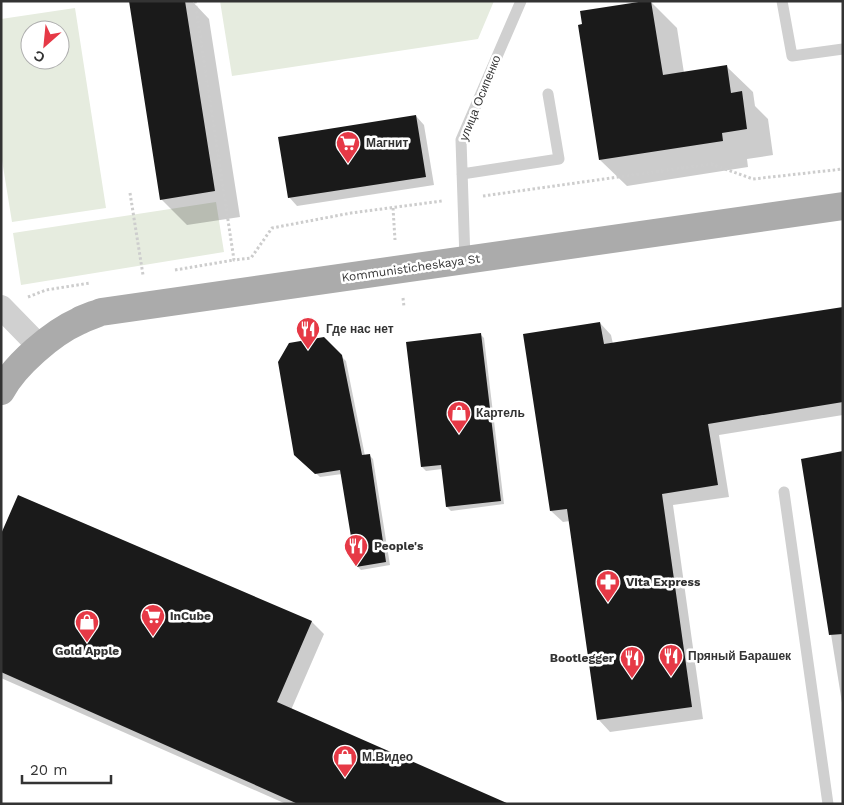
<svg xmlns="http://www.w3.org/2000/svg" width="844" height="805" viewBox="0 0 844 805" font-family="'Work Sans',sans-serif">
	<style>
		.green { fill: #e6ecdf; fill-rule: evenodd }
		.shadow { fill: #0003 }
		.building { fill: #1a1a1a }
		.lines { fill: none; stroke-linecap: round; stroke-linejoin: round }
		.path { stroke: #cdcdcd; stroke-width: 3; stroke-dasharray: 2.5 2.5; stroke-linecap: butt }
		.service { stroke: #d0d0d0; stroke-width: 11 }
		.minor { stroke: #d0d0d0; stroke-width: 24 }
		.primary { stroke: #ababab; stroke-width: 28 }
		.labels { text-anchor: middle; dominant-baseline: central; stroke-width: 5; stroke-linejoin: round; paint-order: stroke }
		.street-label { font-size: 12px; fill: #333; stroke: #fff }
		.poi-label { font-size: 12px; font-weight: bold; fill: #333; stroke: #fff; text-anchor: start }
	</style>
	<rect width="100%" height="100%" fill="#fff"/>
	<!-- green -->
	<path class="green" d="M220 1H494L478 39 232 76Z
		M75 8 106 208 12 222 1 154V19ZM30 30H60V60H30Z
		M216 202 224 252 21 285 13 233Z"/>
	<!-- shadow -->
	<path class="shadow" d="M130 1H192L209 19 240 217 187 225 161 199Z
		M651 2 677 28 684 73 726 66 753 92 755 106 768 119 773 155 747 159 748 167 627 186 600 160Z
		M416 116 424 125 434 185 297 206 289 197Z
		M843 308V415L719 435 729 497 673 505 703 719 610 732 599 720 570 521 563 522 551 511 600 323 611 335 613 344Z
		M480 334 484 338 504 504 451 511 447 507 442 469 426 471 422 467Z
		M323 339 346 361 365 456 369 455 373 459 390 565 361 570 357 566 342 474 320 477 295 454Z
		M843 453V709L803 460Z
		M1 537 312 622 324 634 291 710 492 804H286L1 678Z"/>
	<!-- building -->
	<path class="building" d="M129 1H185L215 191 160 200Z
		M645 1H651L663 75 727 65 731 93 742 91 747 129 722 133 723 141 599 160 578 25 582 24 580 11Z
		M416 115 426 177 288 198 278 137Z
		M843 307V402L708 424 718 485 662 494 692 707 597 720 567 509 550 511 523 334 600 322 604 344Z
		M481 333 501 501 446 507 441 465 421 467 406 342Z
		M324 337 342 355 362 455 370 454 386 562 356 567 340 470 315 474 294 455 278 362 289 343Z
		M843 451V634L829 635 801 459Z
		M18 495 312 621 277 702 509 804H298L1 672V534Z"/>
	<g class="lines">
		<!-- path -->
		<path class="path" d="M195 1 234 260 251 258 272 228 351 213 442 201
			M130 193 143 275
			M483 196 711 164 753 179 843 169
			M393 208 395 240
			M175 270 234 260
			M28 297 46 290 90 283
			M403 298 404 307"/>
		<!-- service -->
		<path class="service" d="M782 1 792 56 843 49
			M462 174 559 159 548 94
			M465 260 461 140 521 1
			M784 492 828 804"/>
		<!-- minor -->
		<path class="minor" d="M1 307 40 347"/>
		<!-- primary -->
		<path class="primary" d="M1 391C15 365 52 333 79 321 86 317 94 315 101 312L843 206"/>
	</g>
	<!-- icons -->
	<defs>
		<g id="supermarket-pin" transform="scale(1.25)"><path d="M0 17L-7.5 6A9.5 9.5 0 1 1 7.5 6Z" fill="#e63946" stroke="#fff"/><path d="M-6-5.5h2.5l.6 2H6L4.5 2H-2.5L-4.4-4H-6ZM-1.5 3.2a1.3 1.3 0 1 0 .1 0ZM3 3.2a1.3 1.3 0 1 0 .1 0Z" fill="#fff"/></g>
		<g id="restaurant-pin" transform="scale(1.25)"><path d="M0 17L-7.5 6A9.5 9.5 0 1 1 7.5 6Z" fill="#e63946" stroke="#fff"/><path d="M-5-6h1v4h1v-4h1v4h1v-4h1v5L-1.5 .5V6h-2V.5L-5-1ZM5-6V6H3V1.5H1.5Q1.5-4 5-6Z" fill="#fff"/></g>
		<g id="shop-pin" transform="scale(1.25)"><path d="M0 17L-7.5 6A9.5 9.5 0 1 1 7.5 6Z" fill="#e63946" stroke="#fff"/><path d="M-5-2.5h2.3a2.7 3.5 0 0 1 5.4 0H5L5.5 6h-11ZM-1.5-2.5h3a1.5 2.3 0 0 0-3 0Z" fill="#fff"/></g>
		<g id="pharmacy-pin" transform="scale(1.25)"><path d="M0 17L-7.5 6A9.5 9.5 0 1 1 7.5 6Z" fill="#e63946" stroke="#fff"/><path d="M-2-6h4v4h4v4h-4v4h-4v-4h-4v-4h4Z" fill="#fff"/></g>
	</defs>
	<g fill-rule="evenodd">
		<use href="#supermarket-pin" x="348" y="143"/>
		<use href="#restaurant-pin" x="308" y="329"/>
		<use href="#shop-pin" x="459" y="413"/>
		<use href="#restaurant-pin" x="356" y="546"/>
		<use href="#pharmacy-pin" x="608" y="582"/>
		<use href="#supermarket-pin" x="153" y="616"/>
		<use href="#shop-pin" x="87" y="622"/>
		<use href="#restaurant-pin" x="671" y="656"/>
		<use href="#restaurant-pin" x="632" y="658"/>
		<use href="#shop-pin" x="345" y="757"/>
	</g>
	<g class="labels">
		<!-- street labels -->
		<g class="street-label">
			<text transform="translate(480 98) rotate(-68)">улица Осипенко</text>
			<text transform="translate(411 268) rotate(-8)">Kommunisticheskaya St</text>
		</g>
		<!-- poi labels -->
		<g class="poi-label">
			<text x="366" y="143">Магнит</text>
			<text x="326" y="329">Где нас нет</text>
			<text x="476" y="413">Картель</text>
			<text x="374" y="546">People's</text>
			<text x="626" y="582">Vita Express</text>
			<text x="170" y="616">inCube</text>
			<text x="87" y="651" text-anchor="middle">Gold Apple</text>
			<text x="688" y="656">Пряный Барашек</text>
			<text x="614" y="658" text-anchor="end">Bootlegger</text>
			<text x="362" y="757">М.Видео</text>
		</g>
	</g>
	<!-- border -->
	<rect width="844" height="805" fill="none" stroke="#333333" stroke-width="5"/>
	<!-- north arrow -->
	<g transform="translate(45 45) rotate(207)"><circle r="24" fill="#ffffff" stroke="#adadad"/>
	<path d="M0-4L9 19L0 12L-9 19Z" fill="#e63946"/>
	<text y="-8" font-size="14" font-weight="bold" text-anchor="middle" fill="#333333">С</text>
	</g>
	<!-- scale -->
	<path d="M22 775v8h89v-8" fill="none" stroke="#333333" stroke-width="2.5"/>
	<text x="30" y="775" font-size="15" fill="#333333" stroke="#ffffff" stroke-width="4" paint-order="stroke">20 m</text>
</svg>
